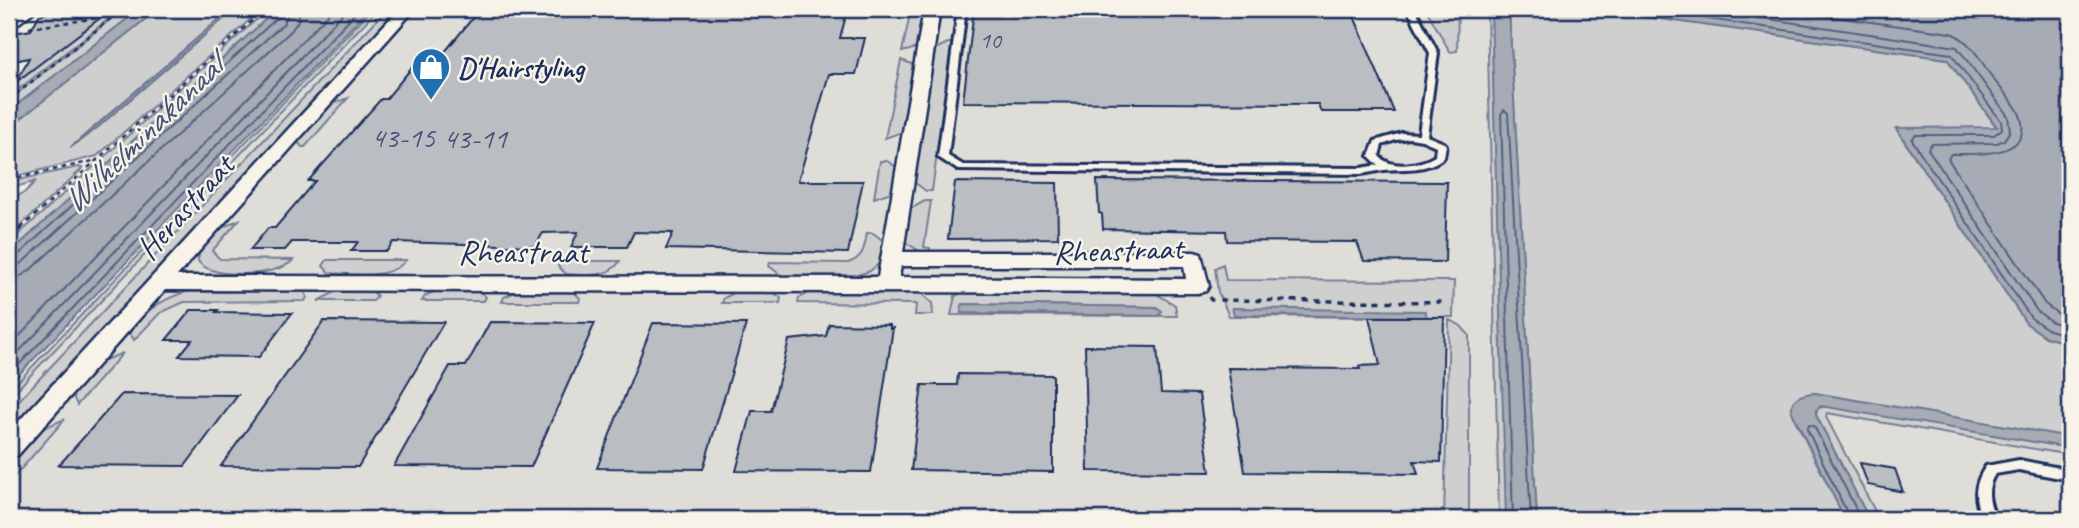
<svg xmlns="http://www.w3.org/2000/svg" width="2079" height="528" viewBox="0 0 2079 528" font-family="Caveat,sans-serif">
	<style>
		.built { fill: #deddd8 }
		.green { fill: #cfcfcf; stroke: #757f96; stroke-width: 2; fill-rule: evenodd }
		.water { fill: #a6abb5; stroke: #6e7992; stroke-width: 2 }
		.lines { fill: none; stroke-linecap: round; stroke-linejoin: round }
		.shore { stroke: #536181; stroke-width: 2 }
		.building { fill: #babdc2; stroke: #1b2f5e; stroke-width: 2 }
		.lane-casing { stroke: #1b2f5e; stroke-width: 6 }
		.street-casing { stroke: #1b2f5e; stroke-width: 5 }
		.path-far1 { stroke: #1b2f5e; stroke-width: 2.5; stroke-dasharray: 4.5 4.5; stroke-linecap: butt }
		.path { stroke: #1b2f5e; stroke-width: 3.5; stroke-dasharray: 6 6; stroke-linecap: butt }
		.lane { fill: #f7f3e8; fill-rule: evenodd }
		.street { fill: #f7f3e8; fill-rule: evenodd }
		.labels { text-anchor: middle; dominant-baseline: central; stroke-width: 5; stroke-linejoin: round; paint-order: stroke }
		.far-number-label { font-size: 24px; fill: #435277 }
		.far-poi-label { font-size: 28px; font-weight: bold; fill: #1b2f5e; stroke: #f7f3e8; text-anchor: start }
		.number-label { font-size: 30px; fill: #435277 }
		.street-label { font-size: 33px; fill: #1b2f5e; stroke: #f7f3e8 }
		.water-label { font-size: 35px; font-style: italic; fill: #455478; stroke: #f7f3e8 }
	</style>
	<rect width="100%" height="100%" fill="#eeebe2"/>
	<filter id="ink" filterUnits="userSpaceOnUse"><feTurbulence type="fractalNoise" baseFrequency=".0143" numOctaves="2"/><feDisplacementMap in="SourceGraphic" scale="14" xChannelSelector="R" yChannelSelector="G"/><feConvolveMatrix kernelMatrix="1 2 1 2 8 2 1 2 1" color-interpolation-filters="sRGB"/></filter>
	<g filter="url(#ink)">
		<!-- built -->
		<path class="built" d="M379 9H2070V519H9V399Z"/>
		<!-- green -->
		<path class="green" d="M129 9H140L9 111V101L19 92 111 19Z
			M158 9H231L71 147 97 128 235 9H262L97 156 9 178V128Z
			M268 9H277L9 254V243Z
			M372 9H378L9 398V391Z
			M387 9H401L9 435V411Z
			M911 9H927L920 47 902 52Z
			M1426 9H1458L1457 51 1450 52Z
			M1487 9H1491L1507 519H1510H1499Z
			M1509 9H1589L1947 59 1997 128 1896 129 2026 323 2046 337 2070 344V437L1815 393C1802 395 1798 396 1791 407L1794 418 1845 519H1537Z
			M111 17 15 92 9 93V87L99 18Z
			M948 43H952L932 191H926L914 182 935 49Z
			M901 60 917 66 905 131 885 138Z
			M348 98 305 147H302L297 141 330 104Z
			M880 161H887L898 168 894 191 874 198Z
			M78 167 82 168 80 171 9 236V201L25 192 36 181 9 189V182Z
			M925 201H931L924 247 930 248 929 254 923 253 905 242 910 209Z
			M239 220 212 251 220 259 293 260C278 277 210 280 198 261 199 240 222 226 239 220Z
			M867 233H873L885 242 881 262 870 271 854 276H782L769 266 770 262 848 263C864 258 864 248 867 233Z
			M327 260H406C391 280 351 274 329 273L323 266Z
			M560 261H620C609 279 584 275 566 274L558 266Z
			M1223 264 1226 280 1454 281 1453 317 1229 316 1218 292 1215 268Z
			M303 287 307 297 305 301 184 302 160 313 134 340 128 330C178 273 233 288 303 287Z
			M344 287H369L377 296 373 301H318Z
			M444 287H475L486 297 484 301H422L425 296Z
			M524 288H570L580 298 579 302H502L504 297Z
			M742 289H769L781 298 780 303H722L724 298Z
			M814 290H917L932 303 933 315H915L916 304 798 303 799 298Z
			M968 290 1153 292 1175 305 1177 316 951 315 955 296ZM963 304 1156 307 1161 313 1158 316 961 313Z
			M1449 320 1460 325 1469 335V519H1444Z
			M123 353 77 405 71 392 97 363Z
			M1829 406 2070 448V455L1827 413 1826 417 1879 519H1869L1816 415 1818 408Z
			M65 419 14 477 9 482V462L36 431Z"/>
		<!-- water -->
		<path class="water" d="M140 9H158L9 128V111Z
			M231 9H235L97 128 70 148Z
			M277 9H369L9 385V254Z
			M1491 9H1509L1537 519 1506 518Z
			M1589 9H2063L2070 17V344L2046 337 2026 323 1896 128 1997 127 1947 59Z
			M962 304 1156 307 1162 311 1158 316 961 313Z
			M1232 308 1425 311 1427 317 1234 315Z
			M1815 393 2070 437V448L1821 406 1816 410V415L1869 519H1845L1792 412C1790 397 1802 394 1815 393Z"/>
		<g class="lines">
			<!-- shore -->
			<path class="shore" d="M1639 9 1951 54 2001 121 2002 129 1994 135H1915L1912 140 2031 318 2049 330 2070 336
				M1701 9 1957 47 2008 116 2010 131 2004 140 1997 143 1931 144 1928 149 2037 311 2052 322 2070 327
				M1776 9 1951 33C1973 42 1981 62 1994 80 2003 92 2015 102 2020 115 2035 158 1977 154 1951 154L1948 159 2045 304 2057 313 2070 316
				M9 259 16 257 278 17 281 9
				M9 268 22 263 284 23 290 9
				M9 278 19 277 29 271 291 31 298 21 300 9
				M9 347 333 9
				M9 362 347 9
				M9 375 359 9
				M1513 519 1501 114 1504 110 1508 113 1531 519
				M1850 519 1807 429 1809 425 1814 426 1861 519"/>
		</g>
		<!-- building -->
		<path class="building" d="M49 9H112L16 82 29 58 9 62V40L14 33 31 30 39 15 47 13Z
			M480 9H848L840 38H865L856 74H829L798 181H863L848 253 666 249 673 233 634 232 627 247H571L578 232 543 233 535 246 393 242 387 251H351L358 242H292L285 250H250L268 228H275L315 181H308L381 99H386L424 53H444Z
			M974 9H1351L1394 112H1321L1318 104 963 102Z
			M1097 180 1447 182 1445 262 1364 261 1357 242 1227 241 1226 231 1103 229 1102 214 1099 213Z
			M955 182 1057 183 1058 238 948 239Z
			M191 310H218L216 312 292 313 259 357 179 356 192 340H166Z
			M1369 317H1444L1441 462 1414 461 1418 474 1245 472 1228 368 1360 369 1359 366 1380 365Z
			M324 321 444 322 358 467 221 466Z
			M490 322 595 323 531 467 394 466 450 366H466Z
			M653 323 746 324 703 469 597 468Z
			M829 324 890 325V329L893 328 871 472 736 471 752 411H771L789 340 826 336Z
			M1085 346 1157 347 1161 393 1199 394 1210 472 1088 471Z
			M958 374 1053 375V472L911 470 922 385H957Z
			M122 394 238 395 185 466 59 465Z
			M1860 463 1895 469 1903 492 1868 485Z"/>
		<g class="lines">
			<!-- lane casing -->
			<g class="lane-casing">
				<path id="lane" d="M958 9H966L948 156 963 165 1361 168 1378 165 1369 156 1375 141 1402 133 1419 134 1430 53 1407 9H1415L1438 53 1427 136 1444 143 1446 145 1444 157C1427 172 1404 168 1384 170 1376 171 1369 173 1361 174L958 170 938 157ZM1410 138 1422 140 1436 146 1435 156C1420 165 1391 170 1379 156L1382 145 1396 140Z
					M2019 460 2070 470V480L2019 470 1995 474C1985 489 1989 503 1996 519H1982C1974 499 1973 485 1986 466Z"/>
			</g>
			<!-- street casing -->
			<g class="street-casing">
				<path id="street" d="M19 9H37L15 26 9 28V16Z
					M399 9H415L177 276 878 277 924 9H940L903 252H1194L1201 254 1209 286 1206 291 1198 293 165 290 18 455 9 457V432ZM901 266H1184L1186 279 899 277Z"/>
			</g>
			<!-- path-far1 -->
			<path class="path-far1" d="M29 28 112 16
				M9 100 109 20 127 9
				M9 180 93 161
				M21 228 265 9"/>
			<!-- path -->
			<path class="path" d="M9 239 23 226
				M1209 297 1211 300 1446 302"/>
			<!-- lane -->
			<use href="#lane" class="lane"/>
			<!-- street -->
			<use href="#street" class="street"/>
		</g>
	</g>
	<!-- icons -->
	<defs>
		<g id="shop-pin" transform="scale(2.0125)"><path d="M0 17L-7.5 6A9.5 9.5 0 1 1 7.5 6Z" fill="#1f6fb2" stroke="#f7f3e8"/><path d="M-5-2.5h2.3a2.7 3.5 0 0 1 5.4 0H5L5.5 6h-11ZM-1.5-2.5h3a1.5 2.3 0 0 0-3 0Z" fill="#fff"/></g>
	</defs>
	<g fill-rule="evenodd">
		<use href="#shop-pin" x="431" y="67"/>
	</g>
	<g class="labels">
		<!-- far-number labels -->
		<g class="far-number-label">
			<text x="990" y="40">10</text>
		</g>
		<!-- far-poi labels -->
		<g class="far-poi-label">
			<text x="458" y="67">D'Hairstyling</text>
		</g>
		<!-- number labels -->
		<g class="number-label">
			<text x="403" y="137">43-15</text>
			<text x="475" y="138">43-11</text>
		</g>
		<!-- street labels -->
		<g class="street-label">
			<text transform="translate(185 207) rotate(-48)">Herastraat</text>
			<text transform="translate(1118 250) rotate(-2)">Rheastraat</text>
			<text x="523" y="252">Rheastraat</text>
		</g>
		<!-- water labels -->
		<g class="water-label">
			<text transform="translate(142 134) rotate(-44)">Wilhelminakanaal</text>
		</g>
	</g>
	<!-- margin -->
	<rect width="2079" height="528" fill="none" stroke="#f7f3e8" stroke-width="35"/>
	<rect x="18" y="18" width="2044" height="493" fill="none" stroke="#1b2f5e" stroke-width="2.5" filter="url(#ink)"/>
</svg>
